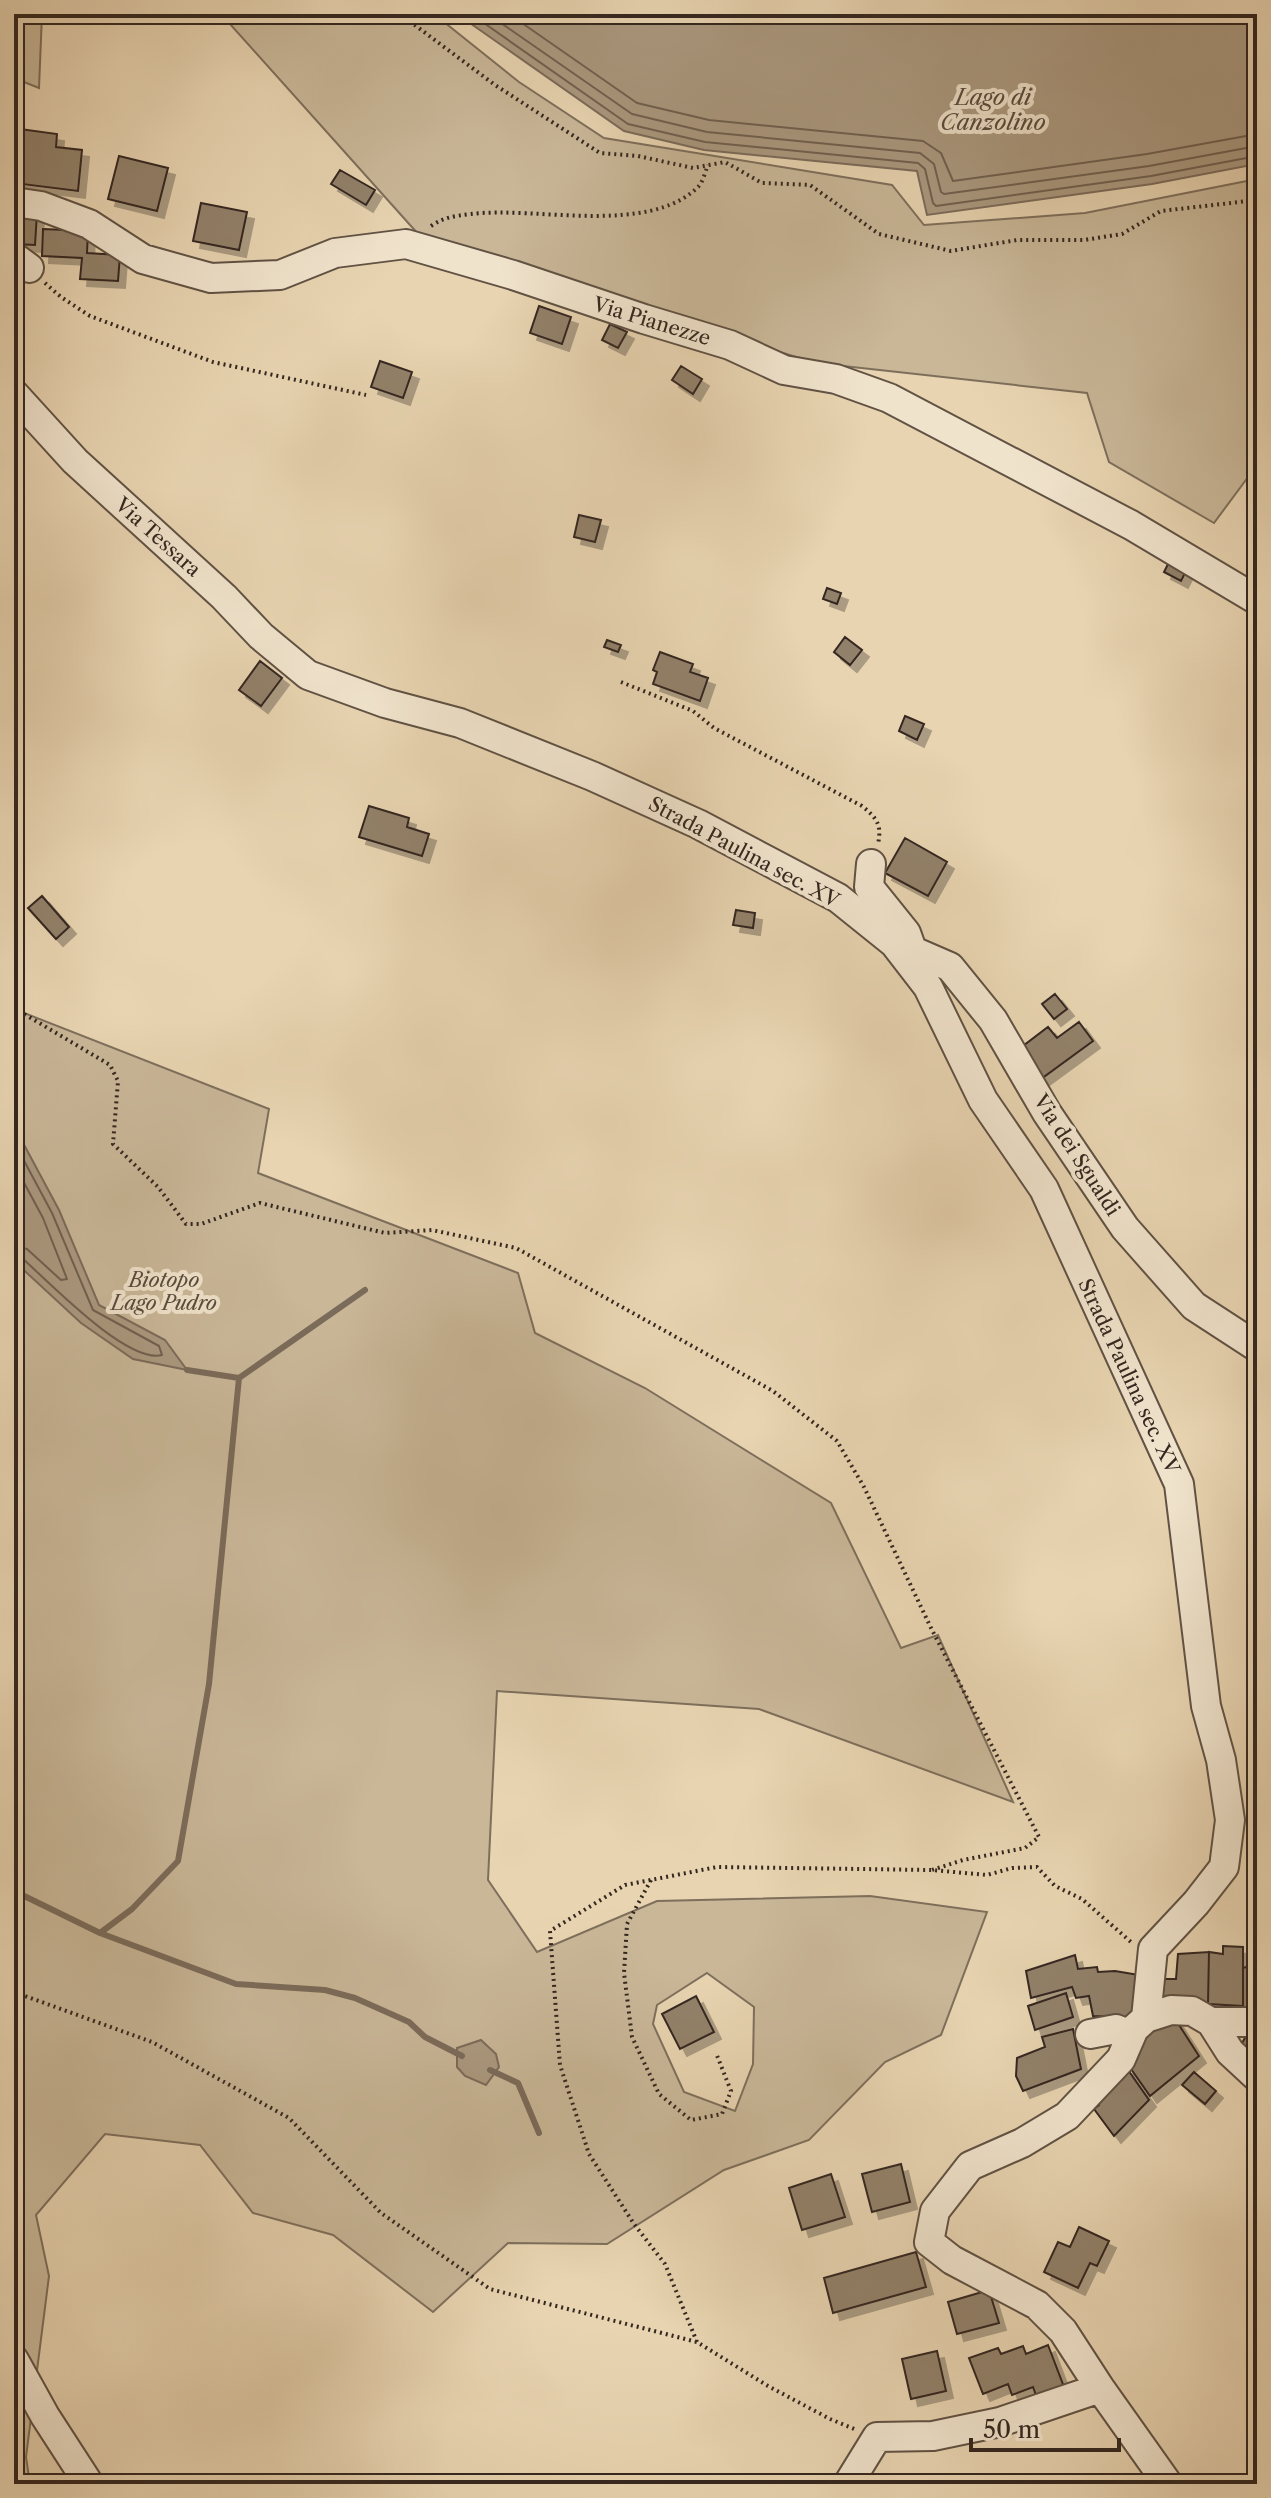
<svg xmlns="http://www.w3.org/2000/svg" width="1271" height="2498" viewBox="0 0 1271 2498" font-family="'Libre Caslon Text',serif">
	<style>
		.green { fill: #c9b798; stroke: #7e6f5c; stroke-width: 2; fill-rule: evenodd }
		.water { fill: #ab9980; stroke: #7b6b5a; stroke-width: 2 }
		.lines { fill: none; stroke-linecap: round; stroke-linejoin: round }
		.shore { stroke: #706050; stroke-width: 2 }
		.stream { stroke: #7b6b5a; stroke-width: 6 }
		.building { fill: #92816b; stroke: #342720; stroke-width: 2; filter: url(#shadow) }
		.minor-casing { stroke: #615244; stroke-width: 32 }
		.path { stroke: #342720; stroke-width: 4; stroke-dasharray: 2 4; stroke-linecap: butt }
		.minor { stroke: #f0e3cc; stroke-width: 28 }
		.labels { text-anchor: middle; dominant-baseline: central; stroke-width: 8; stroke-linejoin: round; paint-order: stroke }
		.street-label { font-size: 20px; fill: #342720; stroke: #f0e3cc }
		.park-label { font-size: 20px; font-style: italic; fill: #594b3e; stroke: #f0e3cc }
		.water-label { font-size: 22px; font-style: italic; fill: #58493d; stroke: #f0e3cc }
	</style>
	<defs>
		<filter id="shadow"><feDropShadow dx="7" dy="7" stdDeviation="0" flood-color="#0004"/></filter>
	</defs>
	<rect width="100%" height="100%" fill="#e8d4b1"/>
	<filter id="stains"><feTurbulence type="fractalNoise" baseFrequency=".0025" numOctaves="4"/><feColorMatrix values="0 0 0 0 .2 0 0 0 0 .09 0 0 0 0 .02 0 0 0 .5 -.17"/></filter>
	<radialGradient id="worn" r=".72"><stop offset=".6" stop-color="#630" stop-opacity="0"/><stop offset="1" stop-color="#630" stop-opacity=".3"/></radialGradient>
	<!-- green -->
	<path class="green" d="M14 14H42L39 88 14 78Z
		M221 14H434L519 82 604 138 892 185 924 225 1085 213 1257 179V465L1214 523 1109 462 1087 393 816 363 428 245Z
		M14 1009 269 1109 258 1173 518 1273 535 1333 645 1388 831 1503 901 1648 938 1635 1013 1802 759 1709 497 1691 488 1880 537 1952 657 1901 870 1896 987 1912 941 2035 885 2062 809 2140 724 2170 607 2244 508 2243 433 2312 333 2235 253 2213 200 2145 105 2134 36 2215 49 2276 26 2457 30 2484H14ZM707 1973 754 2007 753 2064 735 2111 684 2092 653 2024 657 2005Z"/>
	<!-- water -->
	<path class="water" d="M457 14H1257V164L1152 184 927 215 917 171 704 150 624 131Z
		M14 1126 59 1210 99 1305 165 1340 187 1370 133 1359 81 1323 14 1261Z
		M481 2040 496 2054 499 2067 486 2085 465 2076 457 2067V2048Z"/>
	<g class="lines">
		<!-- shore -->
		<path class="shore" d="M471 14 628 124 705 142 918 163 925 169 933 203 936 206 1151 176 1257 156
			M488 14 632 114 707 132 920 153 934 164 941 192 944 194 1149 166 1257 146
			M509 14 637 103 709 120 923 141 941 153 953 181 1147 154 1257 134
			M14 1142 52 1213 93 1310 159 1346 162 1355C127 1364 49 1282 22 1258L14 1256
			M14 1164 43 1218 67 1279 61 1280 27 1249 14 1246"/>
		<!-- stream -->
		<path class="stream" d="M187 1370 239 1378 365 1290
			M14 1891 100 1933 236 1984 325 1990 355 1998 409 2022 425 2037 462 2056
			M100 1933 132 1909 178 1861 209 1684 239 1378
			M490 2070 518 2083 539 2133"/>
	</g>
	<!-- building -->
	<path class="building" d="M20 129 57 134 56 147 82 150 78 191 14 183Z
		M119 156 168 168 157 211 108 199Z
		M340 170 375 190 366 205 331 184Z
		M201 203 247 212 239 250 193 241Z
		M14 212 37 213 35 245 14 244Z
		M43 229 88 231 87 253 120 255 118 281 80 279 82 258 42 256Z
		M539 306 571 317 562 344 530 333Z
		M610 324 627 332 618 348 602 340Z
		M380 361 412 372 403 398 371 387Z
		M681 366 702 379 693 394 672 380Z
		M579 515 601 520 595 542 574 537Z
		M1171 558 1188 567 1181 581 1164 572Z
		M827 588 841 593 837 604 823 599Z
		M845 637 862 650 850 665 834 652Z
		M607 640 621 645 618 652 604 647Z
		M660 652 693 664 690 672 708 678 700 701 653 684 657 672 653 670Z
		M260 661 282 678 261 706 239 690Z
		M905 716 924 724 917 740 899 731Z
		M369 806 409 818 407 827 429 834 422 856 359 837Z
		M905 838 947 862 928 896 885 873Z
		M42 896 69 927 56 939 28 908Z
		M736 910 755 913 753 928 733 925Z
		M1055 994 1067 1009 1054 1019 1042 1004Z
		M1079 1022 1093 1041 1041 1079 1019 1049 1048 1027 1057 1038Z
		M1223 1946 1243 1947V2006L1208 2004 1209 1952 1223 1954Z
		M1209 1952 1208 2004 1162 2006 1161 1979H1176L1178 1954Z
		M1257 1952V2013L1241 2011 1237 2006H1243V1968L1256 1964 1255 1953Z
		M1075 1955 1078 1969 1097 1967 1098 1972 1115 1971 1145 1976 1136 2018 1093 2016 1089 1996 1076 1998 1072 1987 1031 1998 1026 1971Z
		M1066 1993 1073 2017 1035 2030 1028 2006Z
		M696 1996 714 2032 680 2049 662 2014Z
		M1172 2014 1199 2056 1150 2096 1131 2069V2043Z
		M1073 2029 1081 2069 1023 2091 1016 2076 1017 2058 1045 2047 1042 2037Z
		M1250 2029 1257 2033V2060L1238 2050Z
		M1126 2067 1149 2100 1114 2136 1094 2109 1099 2105 1096 2099Z
		M1194 2072 1216 2091 1205 2104 1182 2085Z
		M901 2164 910 2202 872 2212 862 2174Z
		M831 2174 845 2217 802 2230 789 2188Z
		M1079 2227 1109 2241 1097 2266 1090 2263 1078 2288 1044 2272 1058 2242 1070 2247Z
		M916 2252 926 2287 833 2313 824 2278Z
		M989 2290 999 2323 957 2334 948 2302Z
		M1048 2345 1064 2387 1037 2398 1033 2387 1012 2395 1008 2384 983 2394 969 2358 998 2348 1001 2354 1023 2346 1026 2354Z
		M937 2351 946 2391 911 2399 902 2359Z"/>
	<g class="lines">
		<!-- minor casing -->
		<g class="minor-casing">
			<path id="minor" d="M14 202 41 206 89 224 143 259 211 278 280 275 335 253 406 244 513 275 644 319 730 345 784 370 836 379 889 398 1131 525 1257 600
				M14 257 29 268
				M14 394 75 461 224 597 261 636 308 675 385 703 460 723 592 776 698 824 838 898 894 943 928 987 983 1100 1044 1189 1179 1484 1206 1706 1221 1760 1230 1820 1224 1867 1196 1903 1153 1949 1146 2018 1134 2029 1121 2059 1067 2116 1022 2143 970 2166 935 2211 929 2242 952 2260 1037 2305 1063 2331 1100 2388 1168 2484
				M871 864 869 887 906 933 911 947
				M897 944 950 967 993 1020 1047 1113 1125 1228 1194 1306 1257 1347
				M1146 2018 1171 2010 1192 2011 1211 2022H1257
				M1211 2022 1230 2052 1257 2077
				M1090 2034 1116 2029 1131 2035
				M14 2360 45 2416 89 2484
				M848 2484 877 2437 933 2436 1000 2422 1100 2388"/>
		</g>
		<!-- path -->
		<path class="path" d="M400 14 495 85 600 153 638 156 693 168 725 162 762 183 810 185 879 234 951 251 1017 240H1084L1122 234 1161 211 1257 200
			M431 226C444 217 455 216 471 214 536 206 648 236 698 187 703 182 705 172 708 165
			M45 283 61 297 90 316 213 362 366 395
			M621 682 693 711 714 728 862 806C877 818 882 825 878 844
			M14 1008 110 1065 118 1081 113 1144 158 1187 186 1224H201L260 1203 385 1233 432 1230 516 1248 773 1391 837 1441 864 1487 931 1628 1039 1837 1025 1848 963 1860 932 1870
			M651 1880 627 1924 624 1973 632 2037 659 2094 691 2120 722 2114 731 2091 716 2053
			M14 1992 152 2042 289 2118 381 2213 490 2289 697 2342 768 2386 830 2419 857 2430
			M697 2342 665 2264 634 2224 589 2154 560 2065 550 1931 625 1885 717 1867 932 1870 987 1875 1012 1868 1037 1867 1055 1886 1082 1899 1131 1942"/>
		<!-- minor -->
		<use href="#minor" class="minor"/>
	</g>
	<g class="labels">
		<!-- street labels -->
		<g class="street-label">
			<text transform="translate(652 321) rotate(17)">Via Pianezze</text>
			<text transform="translate(158 537) rotate(42)">Via Tessara</text>
			<text transform="translate(744 852) rotate(28)">Strada Paulina sec. XV</text>
			<text transform="translate(1077 1155) rotate(57)">Via dei Sgualdi</text>
			<text transform="translate(1129 1376) rotate(65)">Strada Paulina sec. XV</text>
		</g>
		<!-- park labels -->
		<g class="park-label">
			<text x="164" y="1280">Biotopo<tspan x="164" dy="23">Lago Pudro</tspan></text>
		</g>
		<!-- water labels -->
		<g class="water-label">
			<text x="993" y="97">Lago di<tspan x="993" dy="25">Canzolino</tspan></text>
		</g>
	</g>
	<!-- margin -->
	<rect width="1271" height="2498" fill="none" stroke="#e8d4b1" stroke-width="48"/>
	<rect x="16" y="16" width="1239" height="2466" fill="none" stroke="#342720" stroke-width="4"/>
	<rect x="24" y="24" width="1223" height="2450" fill="none" stroke="#342720" stroke-width="2"/>
	<!-- scale -->
	<path d="M971 2438v12h148v-12" fill="none" stroke="#342720" stroke-width="4"/>
	<text x="983" y="2438" font-size="24" fill="#342720" stroke="#f0e3cc" stroke-width="6" paint-order="stroke">50 m</text>
	<rect width="100%" height="100%" filter="url(#stains)"/>
	<rect width="100%" height="100%" fill="url(#worn)"/>
</svg>
